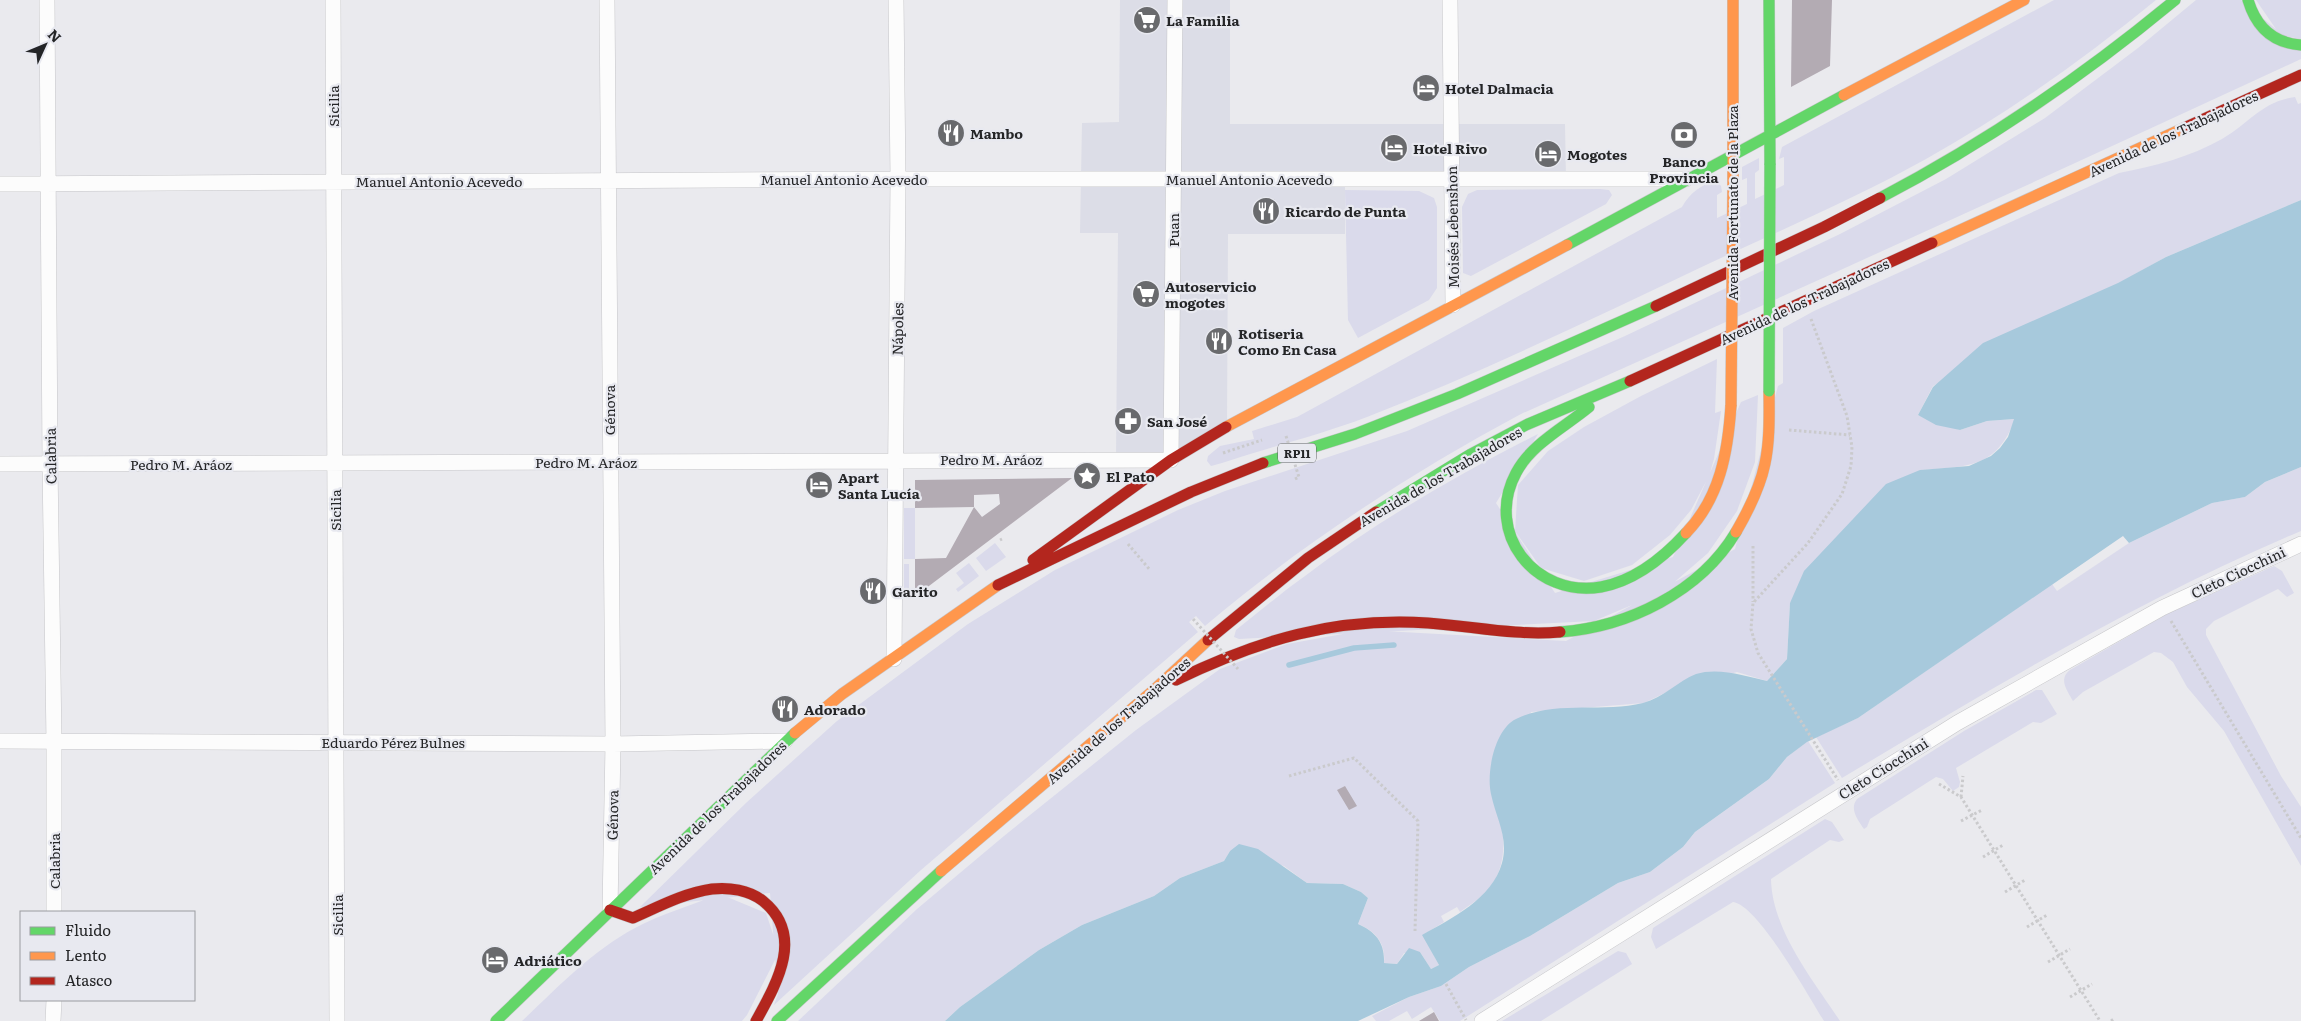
<svg xmlns="http://www.w3.org/2000/svg" width="2301" height="1021" viewBox="0 0 2301 1021" font-family="Literata,serif">
	<style>
		.built { fill: #dcdde7 }
		.green { fill: #dadaeb }
		.water { fill: #a7c9dc }
		.lines { fill: none; stroke-linecap: round; stroke-linejoin: round }
		.stream { stroke: #a7c9dc; stroke-width: 5.5 }
		.building { fill: #b3abb3 }
		.street-casing { stroke: #c6c6c9; stroke-width: 16 }
		.fast-casing { stroke: #c6c6c9; stroke-width: 12 }
		.slow-casing { stroke: #c6c6c9; stroke-width: 12 }
		.jam-casing { stroke: #c6c6c9; stroke-width: 12 }
		.path { stroke: #cacacc; stroke-width: 3; stroke-dasharray: 2.5 2.5; stroke-linecap: butt }
		.street { stroke: #fcfcfc; stroke-width: 15 }
		.fast { stroke: #63d668; stroke-width: 11 }
		.slow { stroke: #ff974d; stroke-width: 11 }
		.jam { stroke: #b3261e; stroke-width: 11 }
		.fast-bridge-casing { stroke: #c6c6c9; stroke-width: 12; stroke-linecap: butt }
		.slow-bridge-casing { stroke: #c6c6c9; stroke-width: 12; stroke-linecap: butt }
		.path-bridge { stroke: #cacacc; stroke-width: 3; stroke-dasharray: 2.5 2.5; stroke-linecap: butt }
		.fast-bridge { stroke: #63d668; stroke-width: 11 }
		.slow-bridge { stroke: #ff974d; stroke-width: 11 }
		.labels { text-anchor: middle; dominant-baseline: central; stroke-width: 4.5; stroke-linejoin: round; paint-order: stroke }
		.shield { fill: #e8e9f0; stroke: #5f6063; stroke-width: 1 }
		.shield-label { font-size: 12px; font-weight: bold; fill: #242527 }
		.poi-label { font-size: 14px; font-weight: bold; fill: #242527; stroke: #e8e9f0; text-anchor: start }
		.street-label { font-size: 14px; fill: #242527; stroke: #e8e9f0 }
	</style>
	<rect width="100%" height="100%" fill="#eaeaee"/>
	<!-- built -->
	<path class="built" d="M1120 0H1230V124H1565L1566 179H1345V234H1228L1227 426 1171 460 1116 459 1118 233H1080L1082 123 1119 122Z"/>
	<!-- green -->
	<path class="green" d="M2054 0H2156C2084 59 2008 113 1926 159 1856 198 1781 230 1708 264 1596 317 1483 372 1367 417 1320 435 1270 447 1222 463L1211 466 1207 461 1208 456 1220 446 1254 439 1252 431 1297 417 1682 207C1689 194 1702 183 1717 181L1721 186 1722 192 1717 195V218L1747 204V178L1742 180V167L1759 158V170L1755 173V199L1784 185V157L1779 159 1782 147Z
		M2196 0H2241L2301 50V59C2042 179 1782 297 1521 414 1409 474 1302 544 1205 626L1196 616 1189 622 1198 632 921 870 774 1005 778 994 770 893 640 907 747 802 837 721 968 624 1055 570 1178 510 1225 491 1407 431 1625 336 1840 234 1946 179 2045 118 2138 48Z
		M2256 0H2301V39L2280 35Z
		M2295 97 2298 104 2301 103V200L2166 257 1933 386 1918 415 1960 430 1987 421 2015 419C1996 469 1968 466 1921 470L1790 603 1787 659 1767 681 1737 672 1669 691 1644 703 1531 712 1502 828C1506 850 1502 877 1485 893 1478 900 1468 906 1460 912L1457 907 1441 916 1444 922 1423 935 1439 965 1431 969 1420 952 1404 953 1397 964 1384 963C1386 944 1376 931 1358 924L1368 898 1361 892 1343 884 1307 883 1284 866 1230 851 1224 861 1180 878 1154 896 1082 925 1039 950 960 1007 945 1021H798L917 909 1004 836 1136 730 1220 669 1287 644 1365 630 1566 641 1735 549 1778 386 1783 383V328L1814 311 2119 173C2155 166 2190 157 2222 139 2250 123 2261 102 2295 97Z
		M1600 189 1609 190 1612 195 1606 204 1471 276 1463 273 1462 207 1468 194 1477 190Z
		M1345 190 1419 191 1434 198 1437 207V288L1429 300 1358 338 1348 320Z
		M1717 359 1715 413 1721 411 1714 459 1709 476 1691 510 1670 535 1632 565 1584 581 1541 568 1515 531 1518 485 1548 451 1584 427 1641 396Z
		M1758 395 1755 462 1737 511 1708 553 1663 592 1594 621 1239 639 1234 637 1236 630C1259 612 1281 593 1305 576 1377 521 1457 475 1538 434L1496 503 1555 593 1673 557 1741 402Z
		M2301 467V531C2141 598 1991 689 1842 778L1816 737 1858 718 2052 584 2057 591 2129 543 2212 503 2245 497 2265 482Z
		M904 508H915V559H904Z
		M995 543 1006 557 986 571 976 558Z
		M969 563 979 576 958 592 956 589 964 583 956 573Z
		M904 564H909V588H904Z
		M2274 566 2282 571 2294 593 2287 597 2278 589 2214 621 2206 629V635L2281 776 2301 807V866L2224 731 2187 687 2173 662 2161 653 2154 652 2083 692 2073 701C2067 690 2058 679 2070 670L2167 614Z
		M2036 690H2042L2057 714 2041 723 2033 722 1956 768 1960 782 1959 787 1953 791 1943 779 1936 777 1870 819 1867 827 1864 829C1858 820 1849 809 1857 799L1964 731Z
		M1808 741 1835 783 1460 1021H1440L1431 1007 1412 1019 1407 1011 1389 1021H1376L1372 1016 1409 997 1441 986 1469 967 1530 936 1618 883 1650 872 1683 847 1695 832 1769 779 1787 757Z
		M1825 819 1832 822 1844 840 1839 842 1830 840 1771 879C1772 930 1813 980 1840 1021H1824C1809 997 1758 905 1733 902L1656 949 1651 937 1653 928Z
		M720 894 766 913 779 952 747 1015 742 1021H522C557 988 592 951 635 928 661 914 692 905 720 894Z
		M1618 951 1626 953 1632 964 1541 1021H1502Z"/>
	<!-- water -->
	<path class="water" d="M2301 200V467L2265 482 2245 497 2212 503 2129 543 2123 536 1858 718 1807 742 1787 757 1769 779 1695 832 1683 847 1650 872 1618 883 1530 936 1469 967 1441 986 1409 997 1358 1021H945L960 1007 1039 950 1082 925 1154 896 1180 878 1224 861 1230 851 1239 844 1258 849 1307 883 1343 884 1361 892 1368 898 1358 924C1376 932 1385 943 1384 963L1397 964 1409 948 1420 952 1431 969 1439 965 1422 935C1452 918 1492 899 1502 863 1509 838 1496 818 1491 794 1486 772 1495 729 1516 719 1554 700 1602 713 1643 703 1663 698 1678 681 1696 674 1718 667 1746 676 1767 681L1787 659 1790 603 1804 571 1886 484 1920 470 1969 466 1991 456 2000 448 2008 437 2014 419 1987 421 1960 430 1936 425 1918 415 1933 387 1983 343 2118 283 2166 257Z"/>
	<g class="lines">
		<!-- stream -->
		<path class="stream" d="M1289 665 1354 648 1394 645"/>
	</g>
	<!-- building -->
	<path class="building" d="M1792 0H1832L1830 66 1791 87Z
		M1072 478 921 592 915 588V559L946 558 974 507 982 517 1000 504 999 494 974 495V507L915 508V480Z
		M1345 786 1357 806 1349 810 1337 790Z
		M1434 1012 1439 1021H1419Z"/>
	<g class="lines">
		<!-- street casing -->
		<g class="street-casing">
			<path id="street" d="M47 0 50 464 54 742V912
				M333 0 337 1021
				M607 0 613 744 610 910
				M1450 0 1453 305
				M0 184 898 179H1686
				M0 464 1171 460 1175 0
				M894 659 898 179 896 0
				M0 741 613 744 785 741
				M53 1021 54 1000
				M1482 1021 1957 723 2162 608 2301 544"/>
		</g>
		<!-- fast casing -->
		<g class="fast-casing">
			<path id="fast" d="M1769 0 1770 165
				M2248 0C2256 27 2273 43 2301 45
				M1880 198C1987 142 2082 77 2175 0
				M1567 245 1844 95
				M1589 407C1565 427 1531 444 1516 473 1484 533 1535 598 1601 587 1634 581 1664 557 1686 533
				M1263 463 1355 434 1457 394 1656 306
				M1376 512 1471 454 1526 425 1630 381
				M1560 632C1628 627 1700 592 1736 532
				M496 1021 795 733
				M777 1021 941 871"/>
		</g>
		<!-- slow casing -->
		<g class="slow-casing">
			<path id="slow" d="M1733 0V186
				M1844 95 2024 0
				M1932 243 2184 128
				M1226 427 1567 245
				M1736 532C1768 477 1770 453 1769 391
				M1686 533C1720 498 1728 452 1731 405
				M795 733 842 694 998 585
				M941 871 1154 690 1208 640"/>
		</g>
		<!-- jam casing -->
		<g class="jam-casing">
			<path id="jam" d="M2184 128 2301 75
				M1656 306 1824 227 1880 198
				M1630 381 1932 243
				M1033 560 1171 460 1226 427
				M998 585 1191 492 1263 463
				M1208 640 1308 558 1376 512
				M1176 680C1259 640 1334 617 1428 623 1472 626 1515 636 1560 632
				M610 910 633 918C658 907 684 893 712 889 729 887 749 890 763 901 805 935 777 983 756 1021"/>
		</g>
		<!-- path -->
		<path class="path" d="M1811 319 1847 416 1852 447 1851 466 1842 494 1808 543 1753 603 1751 629 1758 653 1838 780
			M1789 430 1850 435
			M1223 453 1262 440
			M1295 479 1299 477 1298 474
			M1000 540 1002 539
			M1128 544 1150 570
			M1753 546V602
			M2171 621 2301 838
			M1289 776 1354 758 1418 821 1415 931
			M1939 784 1961 797 2100 1021
			M1961 797 1963 776
			M1961 821 1982 810
			M1983 857 2003 845
			M2005 892 2025 880
			M2027 927 2047 915
			M2048 962 2070 949
			M1446 984 1466 1020
			M2070 997 2092 984
			M2111 1021 2114 1019"/>
		<!-- street -->
		<use href="#street" class="street"/>
		<!-- fast -->
		<use href="#fast" class="fast"/>
		<!-- slow -->
		<use href="#slow" class="slow"/>
		<!-- jam -->
		<use href="#jam" class="jam"/>
		<!-- fast-bridge casing -->
		<g class="fast-bridge-casing">
			<path id="fast-bridge" d="M1769 391 1770 165"/>
		</g>
		<!-- slow-bridge casing -->
		<g class="slow-bridge-casing">
			<path id="slow-bridge" d="M1731 405 1733 186"/>
		</g>
		<!-- path-bridge -->
		<path class="path-bridge" d="M1286 436 1298 474
			M1193 619 1238 669"/>
		<!-- fast-bridge -->
		<use href="#fast-bridge" class="fast-bridge"/>
		<!-- slow-bridge -->
		<use href="#slow-bridge" class="slow-bridge"/>
	</g>
	<!-- icons -->
	<defs>
		<g id="supermarket-disc" transform="scale(1.4375)"><circle r="9.5" fill="#696a6d" stroke="#e8e9f0"/><path d="M-6-5.5h2.5l.6 2H6L4.5 2H-2.5L-4.4-4H-6ZM-1.5 3.2a1.3 1.3 0 1 0 .1 0ZM3 3.2a1.3 1.3 0 1 0 .1 0Z" fill="#fff"/></g>
		<g id="hotel-disc" transform="scale(1.4375)"><circle r="9.5" fill="#696a6d" stroke="#e8e9f0"/><path d="M-6-4.5h1.5V1H6V5H4.5V3h-9V5H-6ZM-4 0a1.8 1.8 0 1 1 3.6 0ZM.5 0V-2.5h3Q6-2.5 6 0Z" fill="#fff"/></g>
		<g id="restaurant-disc" transform="scale(1.4375)"><circle r="9.5" fill="#696a6d" stroke="#e8e9f0"/><path d="M-5-6h1v4h1v-4h1v4h1v-4h1v5L-1.5 .5V6h-2V.5L-5-1ZM5-6V6H3V1.5H1.5Q1.5-4 5-6Z" fill="#fff"/></g>
		<g id="bank-disc" transform="scale(1.4375)"><circle r="9.5" fill="#696a6d" stroke="#e8e9f0"/><path d="M-6-4H6V4H-6ZM0-2.3a2.3 2.3 0 1 0 0 4.6a2.3 2.3 0 1 0 0-4.6Z" fill="#fff"/></g>
		<g id="pharmacy-disc" transform="scale(1.4375)"><circle r="9.5" fill="#696a6d" stroke="#e8e9f0"/><path d="M-2-6h4v4h4v4h-4v4h-4v-4h-4v-4h4Z" fill="#fff"/></g>
		<g id="sight-disc" transform="scale(1.4375)"><circle r="9.5" fill="#696a6d" stroke="#e8e9f0"/><path d="M0-6L1.8-2.2L6-1.7L2.9 1.2L3.7 5.4L0 3.3L-3.7 5.4L-2.9 1.2L-6-1.7L-1.8-2.2Z" fill="#fff"/></g>
	</defs>
	<g fill-rule="evenodd">
		<use href="#supermarket-disc" x="1147" y="20"/>
		<use href="#hotel-disc" x="1426" y="88"/>
		<use href="#restaurant-disc" x="951" y="133"/>
		<use href="#bank-disc" x="1684" y="135"/>
		<use href="#hotel-disc" x="1394" y="148"/>
		<use href="#hotel-disc" x="1548" y="154"/>
		<use href="#restaurant-disc" x="1266" y="211"/>
		<use href="#supermarket-disc" x="1146" y="294"/>
		<use href="#restaurant-disc" x="1219" y="341"/>
		<use href="#pharmacy-disc" x="1128" y="421"/>
		<use href="#sight-disc" x="1087" y="476"/>
		<use href="#hotel-disc" x="819" y="485"/>
		<use href="#restaurant-disc" x="873" y="591"/>
		<use href="#restaurant-disc" x="785" y="709"/>
		<use href="#hotel-disc" x="495" y="960"/>
	</g>
	<g class="labels">
		<!-- shield labels -->
		<rect class="shield" x="1278" y="443.5" width="38" height="19" rx="4"/>
		<g class="shield-label">
			<text x="1297" y="453">RP11</text>
		</g>
		<!-- poi labels -->
		<g class="poi-label">
			<text x="1166" y="20">La Familia</text>
			<text x="1445" y="88">Hotel Dalmacia</text>
			<text x="970" y="133">Mambo</text>
			<text x="1413" y="148">Hotel Rivo</text>
			<text x="1567" y="154">Mogotes</text>
			<text x="1684" y="161" text-anchor="middle">Banco<tspan x="1684" dy="16">Provincia</tspan></text>
			<text x="1285" y="211">Ricardo de Punta</text>
			<text x="1165" y="286">Autoservicio<tspan x="1165" dy="16">mogotes</tspan></text>
			<text x="1238" y="333">Rotiseria<tspan x="1238" dy="16">Como En Casa</tspan></text>
			<text x="1147" y="421">San José</text>
			<text x="1106" y="476">El Pato</text>
			<text x="838" y="477">Apart<tspan x="838" dy="16">Santa Lucía</tspan></text>
			<text x="892" y="591">Garito</text>
			<text x="804" y="709">Adorado</text>
			<text x="514" y="960">Adriático</text>
		</g>
		<!-- street labels -->
		<g class="street-label">
			<text transform="translate(333 106) rotate(-90)">Sicilia</text>
			<text transform="translate(2173 133) rotate(-25)">Avenida de los Trabajadores</text>
			<text x="844" y="179">Manuel Antonio Acevedo</text>
			<text x="1249" y="179">Manuel Antonio Acevedo</text>
			<text x="439" y="181">Manuel Antonio Acevedo</text>
			<text transform="translate(1732 203) rotate(-90)">Avenida Fortunato de la Plaza</text>
			<text transform="translate(1452 227) rotate(-91)">Moisés Lebenshon</text>
			<text transform="translate(1173 230) rotate(-90)">Puan</text>
			<text transform="translate(1804 301) rotate(-25)">Avenida de los Trabajadores</text>
			<text transform="translate(897 329) rotate(-89)">Nápoles</text>
			<text transform="translate(609 410) rotate(-90)">Génova</text>
			<text transform="translate(50 456) rotate(-91)">Calabria</text>
			<text x="991" y="459">Pedro M. Aráoz</text>
			<text x="586" y="462">Pedro M. Aráoz</text>
			<text x="181" y="464">Pedro M. Aráoz</text>
			<text transform="translate(1440 476) rotate(-30)">Avenida de los Trabajadores</text>
			<text transform="translate(335 510) rotate(-90)">Sicilia</text>
			<text transform="translate(2238 572) rotate(-25)">Cleto Ciocchini</text>
			<text transform="translate(1118 720) rotate(-41)">Avenida de los Trabajadores</text>
			<text x="393" y="742">Eduardo Pérez Bulnes</text>
			<text transform="translate(1883 768) rotate(-32)">Cleto Ciocchini</text>
			<text transform="translate(717 807) rotate(-44)">Avenida de los Trabajadores</text>
			<text transform="translate(612 815) rotate(-89)">Génova</text>
			<text transform="translate(54 861) rotate(-90)">Calabria</text>
			<text transform="translate(337 915) rotate(-90)">Sicilia</text>
		</g>
	</g>
	<!-- legend -->
	<rect x="20" y="911" width="175" height="90" fill="#e8e9f0" stroke="#9a9ba0"/>
	<rect x="30" y="927" width="25" height="8" fill="#63d668" stroke="#9a9ba0"/>
	<text x="65" y="936" font-size="15" fill="#242527">Fluido</text>
	<rect x="30" y="952" width="25" height="8" fill="#ff974d" stroke="#9a9ba0"/>
	<text x="65" y="961" font-size="15" fill="#242527">Lento</text>
	<rect x="30" y="977" width="25" height="8" fill="#b3261e" stroke="#9a9ba0"/>
	<text x="65" y="986" font-size="15" fill="#242527">Atasco</text>
	<!-- north arrow -->
	<g transform="translate(45 45) rotate(46)" stroke="#e8e9f0" stroke-width="4" paint-order="stroke">
	<path d="M0-4L9 19L0 12L-9 19Z" fill="#242527"/>
	<text y="-8" font-size="14" font-weight="bold" text-anchor="middle" fill="#242527">N</text>
	</g>
</svg>
